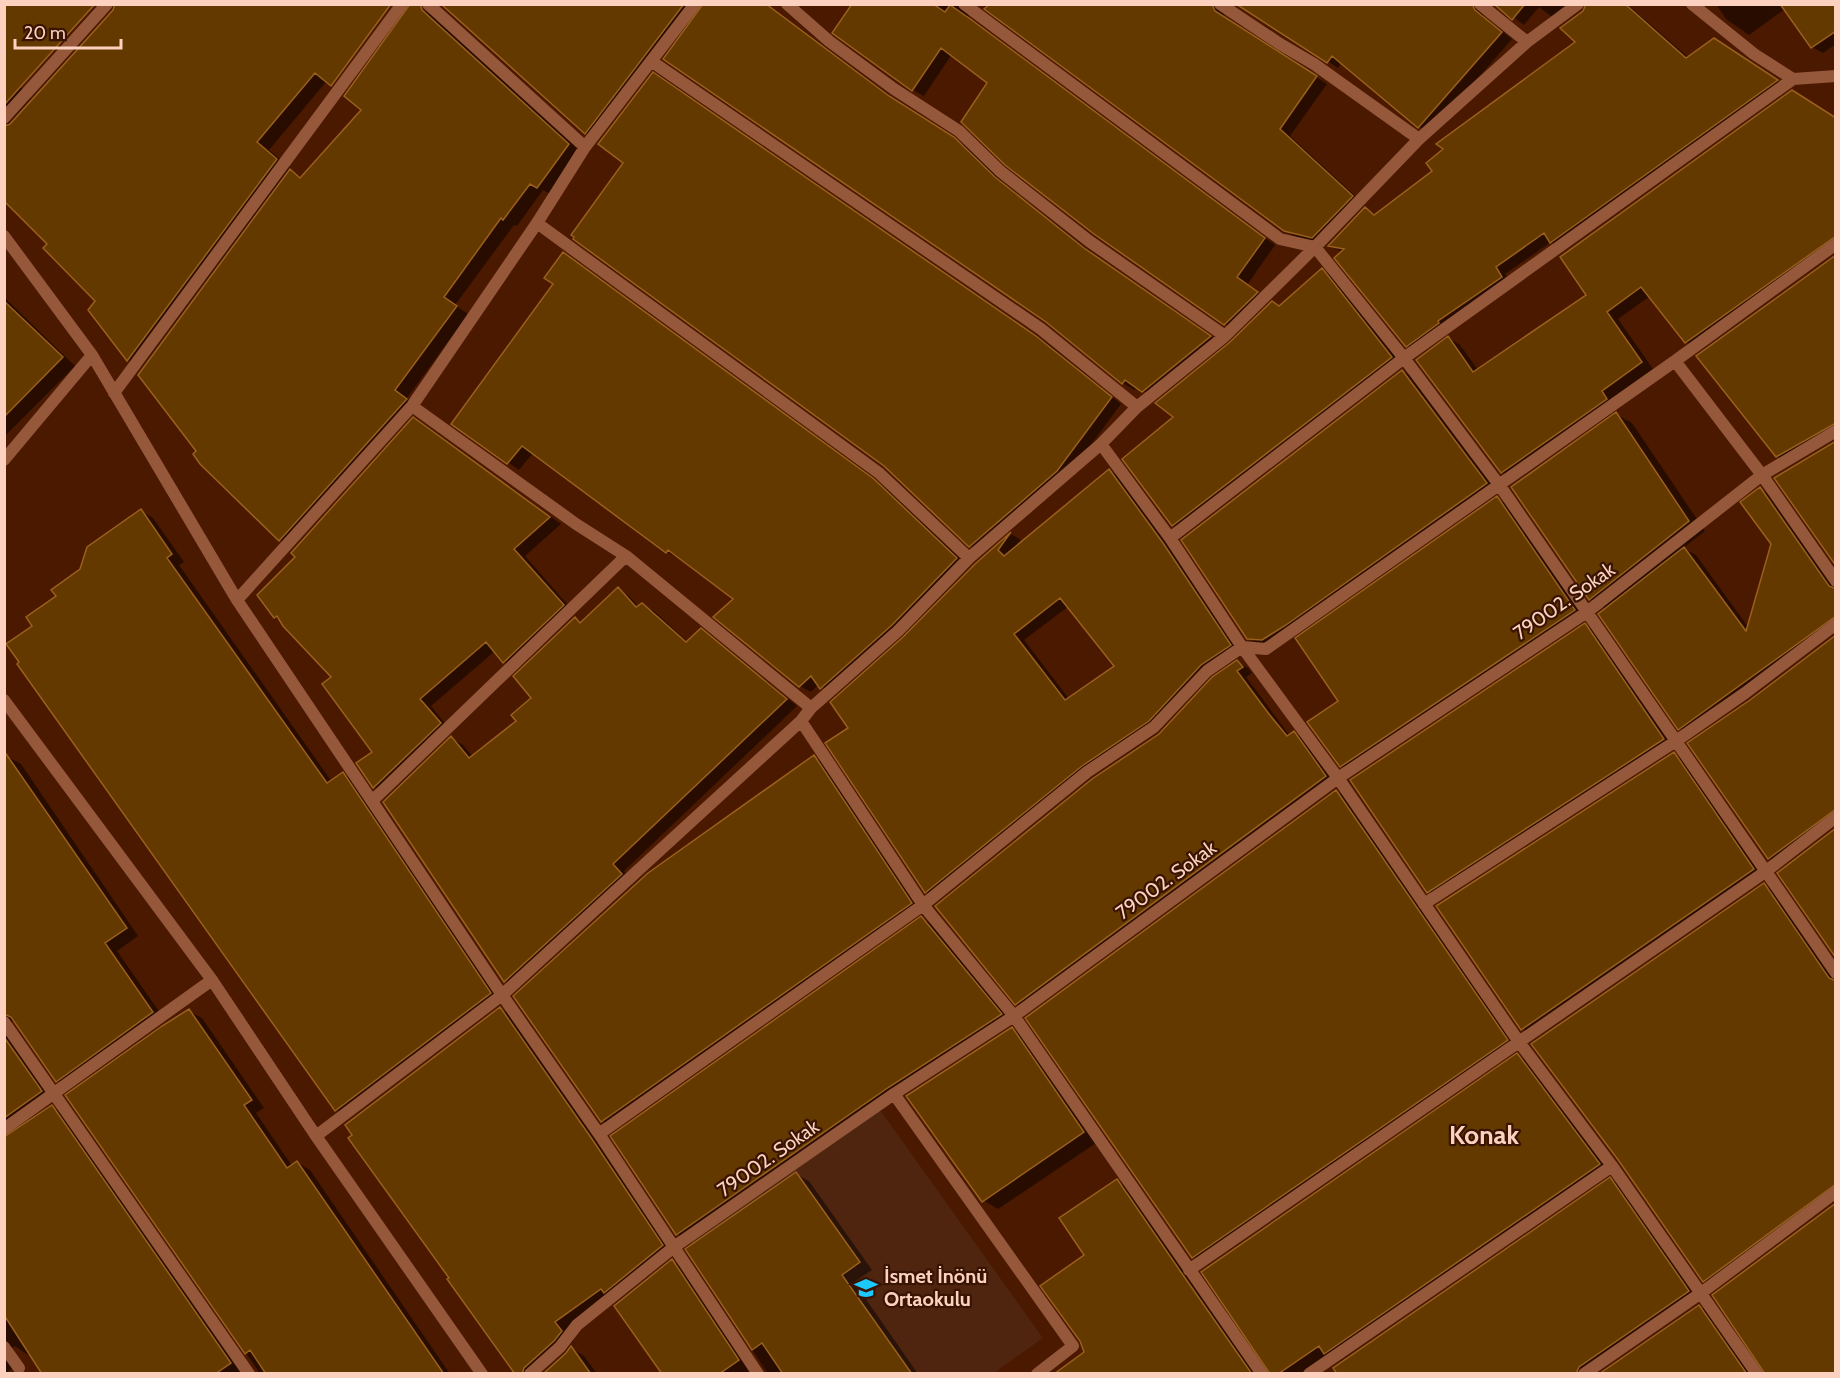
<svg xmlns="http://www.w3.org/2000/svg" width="1840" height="1378" viewBox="0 0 1840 1378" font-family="Cabin,sans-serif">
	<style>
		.built { fill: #4f2510 }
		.shadow { fill: #0007; fill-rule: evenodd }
		.building { fill: #633900; stroke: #9a601d; stroke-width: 1.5; fill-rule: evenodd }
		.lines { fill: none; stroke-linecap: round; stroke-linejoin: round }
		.minor { stroke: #95583b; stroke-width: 12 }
		.labels { text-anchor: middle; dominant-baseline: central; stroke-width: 4.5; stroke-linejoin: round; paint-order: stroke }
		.street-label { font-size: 20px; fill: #fcd1bf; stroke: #391403 }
		.poi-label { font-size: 20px; font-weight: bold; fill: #fcd1bf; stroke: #391403; text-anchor: start }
		.district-label { font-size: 26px; font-weight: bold; fill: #fcd1bf; stroke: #391403 }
	</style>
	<rect width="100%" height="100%" fill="#4b1800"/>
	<!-- built -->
	<path class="built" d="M878 1107 1043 1338 994 1373H782L689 1239Z"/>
	<!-- shadow -->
	<path class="shadow" d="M4 4 11 77 31 98 10 121 9 127 132 4 331 76 269 150 290 167 141 367 128 360 90 310 97 301 49 244 4 197Z
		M442 4H702L597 139 586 133Z
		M765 4 901 104 966 146 1007 186 1096 256 1222 344 1155 398 1137 387 1134 390 1123 383Z
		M854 4H969L966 11 970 19 1275 245 1247 285 1268 299 1236 330 1225 324 989 83 952 54 924 96 913 90Z
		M981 4H1225L1222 11 1226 19 1327 84 1290 136 1363 203 1324 243 1296 237 1284 230Z
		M1239 4H1485L1482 10 1485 18 1512 39 1430 133 1419 127 1342 62 1338 68Z
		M1496 4H1582L1559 22 1539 7 1524 25Z
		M1587 4H1627L1689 58 1726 46 1787 87 1562 248 1551 242 1505 274 1512 284 1417 352 1407 346 1343 252 1330 246 1365 209 1377 215 1434 171 1577 42Z
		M1716 4H1836V44L1823 53 1812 47 1785 9 1749 35 1726 19Z
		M421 9 433 16 581 152 550 194 543 190 517 226 514 225 455 305 468 314 407 398 418 407 292 547 280 540 290 171 302 178 363 110Z
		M664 80 1047 343 1121 404 1067 477 981 552 970 546 885 465 626 163Z
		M1836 119V249L1698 349 1686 342 1650 296 1618 319 1653 369 1612 398 1514 479 1502 472 1418 360 1449 338 1460 345 1478 370 1588 296Z
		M1836 256V435L1789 463 1777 456Z
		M574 261 885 488 967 565 832 694 819 684 811 692 800 686 736 599 679 557 678 558 667 552 533 453 519 470 453 423Z
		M1322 270 1331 275 1400 362 1182 530 1173 525 1176 417 1279 307Z
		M4 297 75 366 4 437Z
		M1403 371 1414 378 1497 490 1273 646 1259 645 1248 638Z
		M1616 414 1632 423 1705 531 1683 548 1696 555 1748 627 1773 543 1760 489 1772 496 1836 586V630L1691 735 1679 728 1607 609 1590 599Z
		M413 419 561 524 525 556 574 612 515 669 504 662 495 651 431 706 451 731 386 794 374 787 358 763 374 753 333 678 282 621 275 617 297 557Z
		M1110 471 1121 478 1174 551 1241 651 1212 671 1093 771 937 898 926 892 850 728 904 638 976 565 1011 534 1021 540 1016 547ZM1069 606 1116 666 1069 699 1024 640Z
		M1497 498 1509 505 1587 617 1353 773 1341 766 1340 701Z
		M141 511 153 518 184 562 179 565 332 782 343 774 355 781 502 1001 349 1117 336 1110 34 626 82 570Z
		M618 589 629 596 639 607 642 605 654 611 688 642 701 630 713 637 797 706 624 871 632 881 516 988 505 981 451 738 463 745 473 757 518 721 533 698 575 619 582 623Z
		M1585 625 1595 631 1673 745 1438 897 1428 891Z
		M1836 637V823L1781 865 1769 858 1751 701Z
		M1238 662 1248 668 1252 673 1246 677 1290 736 1294 733 1304 739 1335 782 1026 1009 1016 1004 1160 735Z
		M1674 754 1684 760 1764 876 1533 1035 1522 1029 1438 907Z
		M8 757 21 764 138 936 117 951 165 1020 70 1088 57 1081 15 1021 12 1022 8 1030 54 1099 12 1129 9 1134V1137L52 1107 65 1114 246 1374H42L31 1357 15 1346 12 1348 15 1367 4 1374V759Z
		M814 757 824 763 922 909 613 1128 602 1121 515 996Z
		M1336 791 1346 797 1517 1046 1203 1263 1193 1257Z
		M1764 885 1776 892 1836 978V1197L1716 1287 1704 1280Z
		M922 918 933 925 1012 1021 689 1241 677 1234 612 1137Z
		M500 1009 513 1016 675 1253 567 1330 574 1340 567 1348 539 1374H517L350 1138Z
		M189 1011 202 1018 264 1108 256 1113 292 1166 297 1162 310 1170 450 1374H259L257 1369 67 1096Z
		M1012 1029 1027 1038 1099 1141 998 1209 983 1200Z
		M1517 1055 1529 1062 1611 1171 1300 1374H1271Z
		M796 1174 809 1181 872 1270 854 1282 918 1374H768L687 1250Z
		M1610 1179 1622 1186 1700 1298 1592 1374H1339Z
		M1117 1181 1129 1188 1258 1374H1057L1086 1353V1255Z
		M672 1261 685 1268 755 1374H664Z
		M1699 1306 1711 1313 1753 1374H1602Z
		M571 1348 584 1356 597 1374H545Z"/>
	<!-- building -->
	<path class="building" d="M4 4H95L4 105Z
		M115 4H391L331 86 315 73 257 142 277 159 127 361 88 310 95 301 43 248 47 244 4 201V126L10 124 113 10Z
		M410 4H420L422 10 569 144 537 188 530 184 503 220 501 218 444 297 457 306 395 390 407 399 405 401 279 541 200 464 193 454 196 451 138 375 290 169 300 178 361 110 344 96Z
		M441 4H684L585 134Z
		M703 4H766L889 96 954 137 995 177 1084 248 1211 336 1142 392 1125 380 1122 384 1046 322 663 59Z
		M852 4H933L945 12 950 5 969 18 1265 238 1237 277 1258 292 1224 325 1094 234 1005 165 961 122 987 83 941 48 912 91 832 33Z
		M990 4H1212L1215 11 1317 76 1280 129 1353 196 1312 238 1284 231 984 9Z
		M1236 4H1472L1475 10 1502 32 1418 128 1332 56 1327 63Z
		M1494 4H1525L1512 20Z
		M1586 4H1625L1686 58 1714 38 1778 80 1550 243 1544 233 1496 267 1502 277 1438 321 1439 323 1406 347 1334 258 1344 249 1328 246 1365 207 1374 215 1432 171 1426 163 1443 149 1436 144 1575 42 1560 28 1583 11Z
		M1780 4H1836V31L1811 48Z
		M653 72 1036 336 1112 397 1057 471 969 547 884 466 573 239 574 237 571 235 623 163 598 144Z
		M1792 90 1836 118V236L1685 343 1641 287 1607 312 1642 362 1602 391 1607 399 1501 473 1416 360 1448 336 1473 372 1586 295 1560 257Z
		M563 252 874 479 957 558 892 625 820 689 811 676 799 687 713 617 733 599 668 550 666 553 522 446 507 464 451 424 553 284 544 278Z
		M1836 255V423L1776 457 1696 356Z
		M1322 268 1392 357 1172 526 1122 459 1173 417 1155 403 1230 342 1272 301 1279 306Z
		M4 301 63 357 4 417Z
		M1402 370 1487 483 1286 625 1262 640 1247 639 1181 540Z
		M1616 412 1689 521 1589 600 1511 487Z
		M413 417 550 517 514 549 564 605 503 663 486 642 420 699 441 723 373 788 356 763 372 752 322 684 331 677 283 626 277 616 274 618 257 595 295 557 291 553Z
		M1836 441V566L1774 478Z
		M1109 469 1163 543 1231 645 1201 665 1149 721 1082 766 925 893 825 743 848 728 830 702 903 637 975 564 1011 532 998 550 1004 556ZM1060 598 1114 666 1065 700 1014 634Z
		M1760 487 1829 586 1836 589V616L1678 730 1598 614 1684 547 1746 631 1771 544 1740 502Z
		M1497 496 1575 610 1340 767 1307 722 1338 701 1295 638Z
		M141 509 172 554 167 558 327 783 343 772 491 993 335 1111 17 664 19 662 6 644 32 626 26 617 56 596 51 590 80 569 87 547Z
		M618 587 636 607 642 603 686 642 701 628 787 699 613 864 622 874 504 982 383 802 451 736 469 758 516 721 511 715 531 698 513 676 575 617 580 623Z
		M1585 623 1664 739 1427 893 1350 780Z
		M1836 635V809L1768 859 1687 743 1750 700Z
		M1237 660 1243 667 1237 671 1269 714 1287 736 1294 731 1326 776 1015 1005 935 906 1092 779 1159 734 1212 677Z
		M4 751 127 928 105 943 153 1012 56 1082 11 1017 4 1014Z
		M1674 752 1754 869 1521 1030 1436 906Z
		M814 755 912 903 601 1122 513 996 648 873Z
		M1336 790 1508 1040 1192 1258 1025 1018Z
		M1836 828V958L1777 873Z
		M1764 883 1829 978 1836 981V1184L1703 1282 1619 1161 1531 1044Z
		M921 916 1002 1014 889 1087 676 1235 610 1136Z
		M500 1007 592 1139 663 1245 604 1293 601 1289 555 1322 562 1331 554 1341 524 1368 522 1374H515L447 1279 449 1278 348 1138 352 1135 345 1125Z
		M189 1009 252 1100 244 1105 287 1168 297 1161 444 1374H266L250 1350 245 1354 65 1095 162 1026Z
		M1012 1027 1084 1132 982 1202 906 1096Z
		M4 1037 42 1091 4 1118Z
		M1517 1053 1600 1164 1324 1354 1319 1346 1278 1374H1270L1201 1272Z
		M52 1105 231 1363 215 1374H42L4 1315V1137Z
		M796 1172 860 1262 842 1275 912 1374H783L762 1343 752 1350 685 1249Z
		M1610 1177 1689 1291 1579 1367 1576 1374H1337L1333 1368Z
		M1117 1179 1183 1275 1252 1374H1054L1084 1352 1080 1341 1040 1286 1084 1255 1059 1218Z
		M1836 1203V1374H1765L1712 1295Z
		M672 1259 739 1360 719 1374H662L614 1306Z
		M1699 1305 1747 1374H1599Z
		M571 1346 591 1374H543L566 1353Z"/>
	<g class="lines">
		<!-- minor -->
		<path class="minor" d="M428 4 585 147
			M787 4 829 41 894 89 959 131 1000 171 1089 241 1225 336
			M964 4 1280 239 1315 247 1404 358 1500 486 1836 973
			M1220 4 1280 44 1314 64 1419 139
			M1480 4 1527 42
			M1692 4 1754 54 1793 79 1836 76
			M651 61 1041 329 1137 407
			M4 118 107 4
			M537 223 879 473 969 558
			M4 236 92 355 4 460
			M92 355 237 600 502 995 599 1134 758 1374
			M1675 361 1762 475 1836 581
			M114 393 402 4
			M412 406 576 524 626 556 811 708
			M1101 444 1170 538 1242 647 1338 778 1519 1042 1612 1166 1757 1374
			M1170 538 1404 358 1793 79
			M237 600 412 406 537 223 585 147 695 4
			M4 700 212 980 316 1136 482 1374
			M801 721 923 905 1014 1016 1262 1374
			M372 801 626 556
			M1424 904 1676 741 1745 693 1836 624
			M4 1022 249 1374
			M894 1094 1073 1346 1037 1374
			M4 1129 212 980
			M599 1134 923 905 1087 772 1154 727 1207 671 1242 647 1266 649 1675 361 1836 244
			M316 1136 502 995 801 721 811 708 898 631 969 558 1101 444 1137 407 1225 336 1315 247 1419 139 1527 42 1578 4
			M1189 1270 1765 872 1836 817
			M4 1347 19 1368
			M530 1374 560 1347 577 1325 674 1247 894 1094 1014 1016 1338 778 1587 612 1762 475 1836 431
			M1309 1374 1612 1166
			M1584 1374 1701 1293 1836 1192"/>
	</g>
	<!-- icons -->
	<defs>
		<g id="school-bare" transform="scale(1.8)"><path d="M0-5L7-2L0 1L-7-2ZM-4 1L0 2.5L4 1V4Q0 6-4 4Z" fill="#1cc9fc" stroke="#391403" stroke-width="2.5" paint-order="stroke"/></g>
	</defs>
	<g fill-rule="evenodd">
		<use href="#school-bare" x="866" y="1288"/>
	</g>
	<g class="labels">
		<!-- street labels -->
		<g class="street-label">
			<text transform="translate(1564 601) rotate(-35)">79002. Sokak</text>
			<text transform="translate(1166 880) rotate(-36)">79002. Sokak</text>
			<text transform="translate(768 1158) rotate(-35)">79002. Sokak</text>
		</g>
		<!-- poi labels -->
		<g class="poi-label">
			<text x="884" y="1276">İsmet İnönü<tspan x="884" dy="23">Ortaokulu</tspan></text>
		</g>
		<!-- district labels -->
		<g class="district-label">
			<text x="1484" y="1135">Konak</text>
		</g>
	</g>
	<!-- border -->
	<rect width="1840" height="1378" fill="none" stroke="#fcd1bf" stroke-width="12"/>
	<!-- scale -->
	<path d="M15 39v9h106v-9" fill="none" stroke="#fcd1bf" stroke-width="3"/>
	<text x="24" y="39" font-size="18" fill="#fcd1bf" stroke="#391403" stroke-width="4.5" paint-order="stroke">20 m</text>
</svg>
